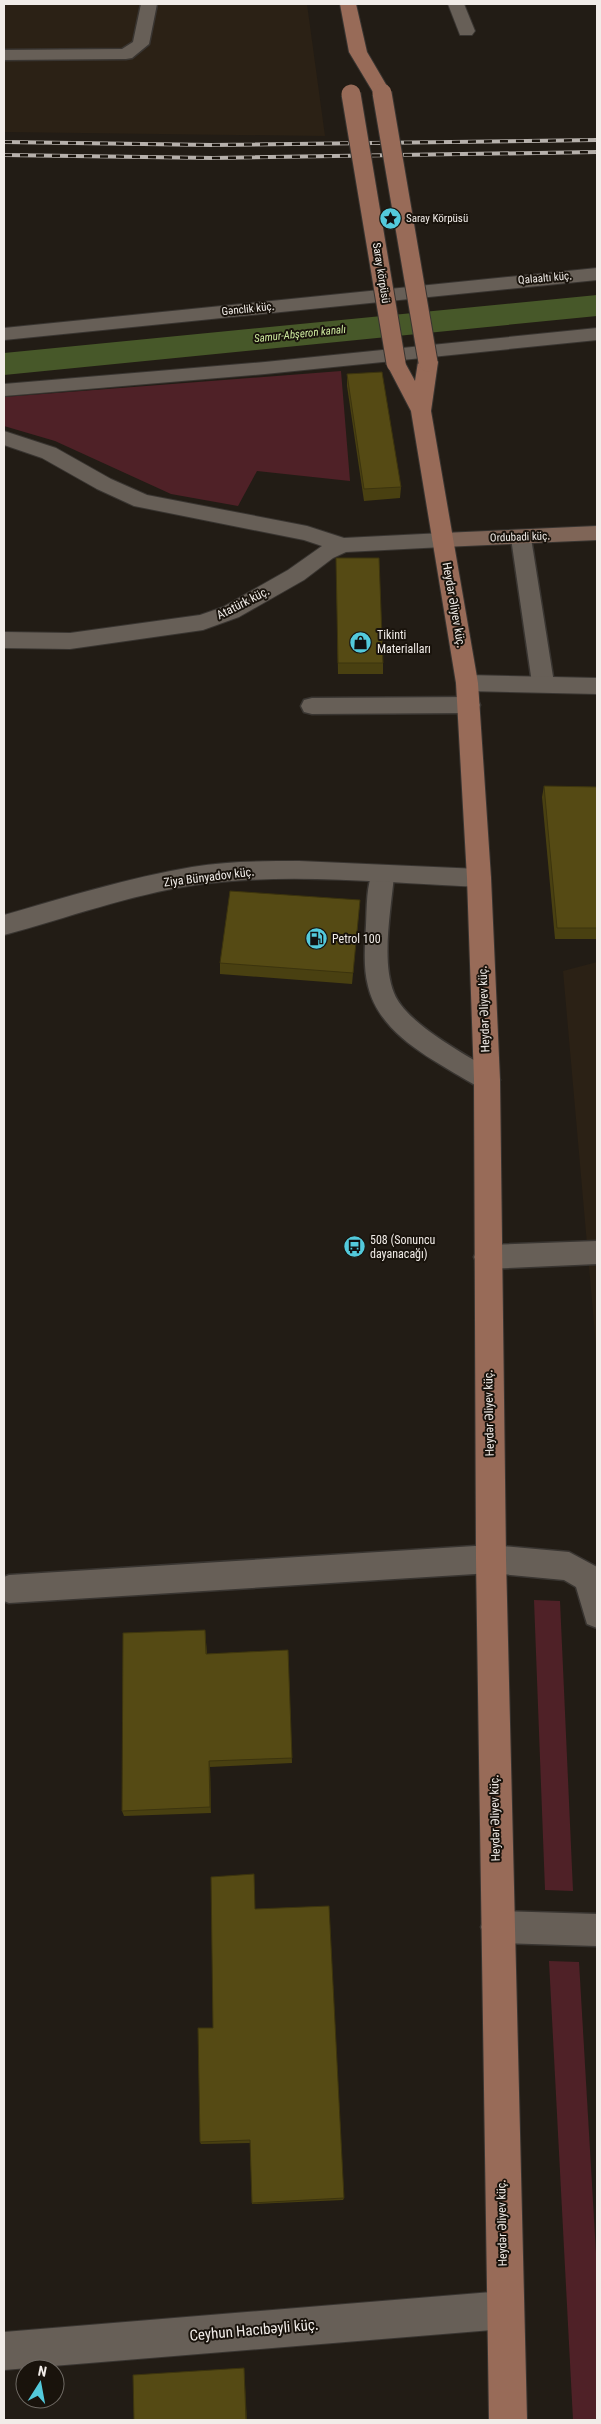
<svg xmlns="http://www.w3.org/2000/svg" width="601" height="2424" viewBox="0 0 601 2424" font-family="'Roboto Condensed',sans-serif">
	<rect width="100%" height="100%" fill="#221c15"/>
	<g fill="#2b2115">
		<path d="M 4,4 L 307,4 L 325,136 L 4,132 Z"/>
		<path d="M 597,962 L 597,1358 L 563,971 Z"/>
	</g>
	<g fill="#4f2127">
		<path d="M 341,371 L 350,481 L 257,471 L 238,506 L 171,494 L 55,441 L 4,426 L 4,397 Z"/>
		<path d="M 534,1600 L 560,1601 L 573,1891 L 545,1890 Z"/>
		<path d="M 549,1961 L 579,1962 L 597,2270 L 597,2420 L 573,2420 Z"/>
	</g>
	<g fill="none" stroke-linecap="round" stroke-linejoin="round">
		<path fill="#475829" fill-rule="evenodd" d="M 597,295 L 597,316 L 4,375 L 4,353 Z"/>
		<defs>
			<g id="lane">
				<path d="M 141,4 L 157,4 L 149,44 L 132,58 L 126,59 L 4,60 L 4,50 L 122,49 L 133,42 Z"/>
				<path d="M 521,531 L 528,533 L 531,538 L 554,683 L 551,688 L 543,691 L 535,688 L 532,683 L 511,538 L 514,533 Z"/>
				<path d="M 469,697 L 477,699 L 480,705 L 477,711 L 469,713 L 312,714 L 304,712 L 301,706 L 304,700 L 312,698 Z"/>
				<path d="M 382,866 L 390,869 L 394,875 C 391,910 381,961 394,993 C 406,1024 468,1056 496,1073 L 500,1080 L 496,1087 L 487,1090 L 478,1087 C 438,1062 380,1037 368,986 C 363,967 365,945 366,925 C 367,908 366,884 374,869 Z"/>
				<path d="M 597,1241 L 597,1264 L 487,1269 L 478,1265 L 474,1257 L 478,1249 L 487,1245 Z"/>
				<path d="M 491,1545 L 569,1552 L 597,1567 L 597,1628 L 587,1624 L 576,1587 L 564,1580 L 491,1573 L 9,1603 L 4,1601 L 4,1577 L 9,1575 Z"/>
				<path d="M 497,1911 L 597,1914 L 597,1946 L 497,1943 L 486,1938 L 481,1927 L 486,1916 Z"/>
			</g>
			<g id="street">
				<path d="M 448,4 L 464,4 L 475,31 L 472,35 L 460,35 Z"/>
				<path d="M 597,268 L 597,280 L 4,340 L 4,328 Z"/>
				<path d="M 597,328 L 597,340 L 265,374 L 4,396 L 4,384 L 265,362 Z"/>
				<path d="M 4,431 L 56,448 L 111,479 L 147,495 L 307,526 L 344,538 L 443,533 L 451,535 L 454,540 L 451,545 L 443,547 L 346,552 L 333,558 L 304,580 L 239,617 L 203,630 L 70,649 L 4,648 L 4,632 L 70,633 L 200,615 L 223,607 L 288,570 L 322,546 L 304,540 L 134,506 L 97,489 L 42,458 L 4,445 Z"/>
				<path d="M 467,675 L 597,678 L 597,694 L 467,691 L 459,689 L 456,683 L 459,677 Z"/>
				<path d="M 299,861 L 479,869 L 488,871 L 491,878 L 488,885 L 479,887 C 385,883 288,872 195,885 C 129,895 67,918 4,935 L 4,915 C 66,897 128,878 192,867 C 227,861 264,861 299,861 Z"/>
				<path d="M 504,2291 L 517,2297 L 523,2310 L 517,2323 L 504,2329 L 4,2370 L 4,2332 Z"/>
			</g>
			<path id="secondary" d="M 597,526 L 597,540 L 443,547 L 435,545 L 432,540 L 435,535 L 443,533 Z"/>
			<g id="primary">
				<path d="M 340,4 L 356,4 L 367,52 L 391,93 L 388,97 L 376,97 L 349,52 Z"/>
				<path d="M 428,356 L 435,358 L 438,362 L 431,411 L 478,683 L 491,878 L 500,1080 L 506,1559 L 527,2420 L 489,2420 L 476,1559 L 474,1080 L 467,878 L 456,683 L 411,411 L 386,363 L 389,359 L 396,357 L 403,359 L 415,381 L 418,362 L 421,358 Z"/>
			</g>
		</defs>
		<use href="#lane" stroke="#393531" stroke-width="3"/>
		<use href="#street" stroke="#393531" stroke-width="2"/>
		<use href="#secondary" stroke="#393531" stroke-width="2"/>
		<use href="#primary" stroke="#393531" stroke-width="2"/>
		<use href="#lane" fill="#675f57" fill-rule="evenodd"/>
		<use href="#street" fill="#675f57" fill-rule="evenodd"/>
		<use href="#secondary" fill="#7f6557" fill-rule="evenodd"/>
		<use href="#primary" fill="#986b58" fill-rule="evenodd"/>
		<defs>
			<g id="rail">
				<path d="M 4,142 L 212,145 L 597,140"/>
				<path d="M 4,155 L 213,158 L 597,152"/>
			</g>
		</defs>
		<use href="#rail" stroke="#b6b0ab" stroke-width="4"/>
		<use href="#rail" stroke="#19130c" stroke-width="2.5" stroke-dasharray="8" stroke-linecap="butt"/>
		<defs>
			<g id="primary-bridge">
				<path d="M 382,93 L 428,362"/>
				<path d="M 351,94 L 396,363"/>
			</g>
		</defs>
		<use href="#primary-bridge" stroke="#393531" stroke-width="21" stroke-linecap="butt"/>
		<use href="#primary-bridge" stroke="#986b58" stroke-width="19"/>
	</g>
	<g fill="#494011">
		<path d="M 347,374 L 401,487 L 400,498 L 364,501 L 347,386 Z"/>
		<path d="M 336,558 L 383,663 L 383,674 L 338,674 Z"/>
		<path d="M 544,786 L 597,787 L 597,939 L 555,939 L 542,797 Z"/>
		<path d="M 360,900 L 352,984 L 220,974 L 220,963 Z"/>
		<path d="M 205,1630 L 207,1654 L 288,1650 L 292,1763 L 210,1767 L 211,1813 L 124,1816 L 122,1811 Z"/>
		<path d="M 256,1909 L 344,2198 L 343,2200 L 252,2204 L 250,2143 L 201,2144 L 200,2142 L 213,2028 Z"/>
	</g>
	<g fill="#3c340e">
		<path d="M 209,1761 L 210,1767 L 211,1813 L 210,1807 Z"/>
		<path d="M 244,2367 L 247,2420 L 246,2420 L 244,2368 Z"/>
	</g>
	<g fill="#554a14" stroke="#3c340e">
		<path d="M 382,372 L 401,487 L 364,489 L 347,374 Z"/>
		<path d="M 336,558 L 379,558 L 383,663 L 338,663 Z"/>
		<path d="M 544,786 L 597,787 L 597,928 L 557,928 Z"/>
		<path d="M 230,891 L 360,900 L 353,973 L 220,963 Z"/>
		<path d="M 205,1630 L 206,1654 L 288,1650 L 292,1758 L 209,1761 L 210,1807 L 122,1811 L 123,1633 Z"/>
		<path d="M 254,1874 L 255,1909 L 329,1906 L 344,2198 L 252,2203 L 250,2140 L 200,2142 L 198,2028 L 213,2028 L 211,1877 Z"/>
		<path d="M 244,2368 L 246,2420 L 134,2420 L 133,2375 Z"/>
	</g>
	<defs>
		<symbol id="sight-disc" viewBox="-11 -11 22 22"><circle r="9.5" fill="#53cadc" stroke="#19130c"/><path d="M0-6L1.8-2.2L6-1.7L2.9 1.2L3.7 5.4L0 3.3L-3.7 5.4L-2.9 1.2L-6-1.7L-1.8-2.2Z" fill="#111"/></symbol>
		<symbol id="shop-disc" viewBox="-11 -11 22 22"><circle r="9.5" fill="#53cadc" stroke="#19130c"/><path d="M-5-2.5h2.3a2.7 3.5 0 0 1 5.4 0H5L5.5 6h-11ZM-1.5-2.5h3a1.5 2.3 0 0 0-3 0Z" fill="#111"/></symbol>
		<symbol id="fuel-disc" viewBox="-11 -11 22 22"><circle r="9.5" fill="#53cadc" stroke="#19130c"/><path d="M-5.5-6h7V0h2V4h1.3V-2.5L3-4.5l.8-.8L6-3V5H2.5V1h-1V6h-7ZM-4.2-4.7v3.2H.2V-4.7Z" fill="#111"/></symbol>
		<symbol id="bus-disc" viewBox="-11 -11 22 22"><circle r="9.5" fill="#53cadc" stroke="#19130c"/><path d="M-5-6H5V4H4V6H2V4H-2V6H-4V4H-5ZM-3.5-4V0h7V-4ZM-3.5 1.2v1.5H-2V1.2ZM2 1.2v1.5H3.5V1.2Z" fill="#111"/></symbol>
	</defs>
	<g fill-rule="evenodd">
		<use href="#sight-disc" x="378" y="206" width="25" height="25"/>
		<use href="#shop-disc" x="348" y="630" width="25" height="25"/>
		<use href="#fuel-disc" x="304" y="926" width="25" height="25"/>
		<use href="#bus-disc" x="342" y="1234" width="25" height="25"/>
	</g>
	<g text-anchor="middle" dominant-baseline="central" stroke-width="4" stroke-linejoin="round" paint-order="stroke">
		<g font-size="11" fill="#f1ece8" stroke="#19130c" text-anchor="start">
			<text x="406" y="218">Saray Körpüsü</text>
		</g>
		<g font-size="11" fill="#f1ece8" stroke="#19130c">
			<text transform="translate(381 273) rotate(81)">Saray körpüsü</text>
			<text transform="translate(545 278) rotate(-5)">Qalaaltı küç.</text>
			<text transform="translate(248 309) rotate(-6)">Gənclik küç.</text>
			<text transform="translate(520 537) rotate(-2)">Ordubadi küç.</text>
		</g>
		<g font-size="11" font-style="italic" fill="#cdea9e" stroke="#19130c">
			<text transform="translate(300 334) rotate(-6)">Samur-Abşeron kanalı</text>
		</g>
		<g font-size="12" fill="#f1ece8" stroke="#19130c">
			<text transform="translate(243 603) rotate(-27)">Atatürk küç.</text>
			<text transform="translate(454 605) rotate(80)">Heydər Əliyev küç.</text>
			<text transform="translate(209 877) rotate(-7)">Ziya Bünyadov küç.</text>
			<text transform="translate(484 1009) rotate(-92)">Heydər Əliyev küç.</text>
			<text transform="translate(489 1413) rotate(-91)">Heydər Əliyev küç.</text>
			<text transform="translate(495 1818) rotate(-91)">Heydər Əliyev küç.</text>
			<text transform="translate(502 2223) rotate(-91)">Heydər Əliyev küç.</text>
		</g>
		<g font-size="12" fill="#f1ece8" stroke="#19130c" text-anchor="start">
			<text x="377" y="635">Tikinti<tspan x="377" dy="14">Materialları</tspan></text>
			<text x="332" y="939">Petrol 100</text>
			<text x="370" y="1240">508 (Sonuncu<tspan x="370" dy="14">dayanacağı)</tspan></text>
		</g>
		<g font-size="15" fill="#f1ece8" stroke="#19130c">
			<text transform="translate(254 2330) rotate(-5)">Ceyhun Hacıbəyli küç.</text>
		</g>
	</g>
	<rect width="601" height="2424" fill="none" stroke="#f1ece8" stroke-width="10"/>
	<g transform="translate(40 2384) rotate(11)"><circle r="24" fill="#19130c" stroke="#6f6a64"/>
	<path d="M0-4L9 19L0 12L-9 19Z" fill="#53cadc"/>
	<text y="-8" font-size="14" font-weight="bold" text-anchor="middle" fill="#f1ece8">N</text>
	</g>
</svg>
